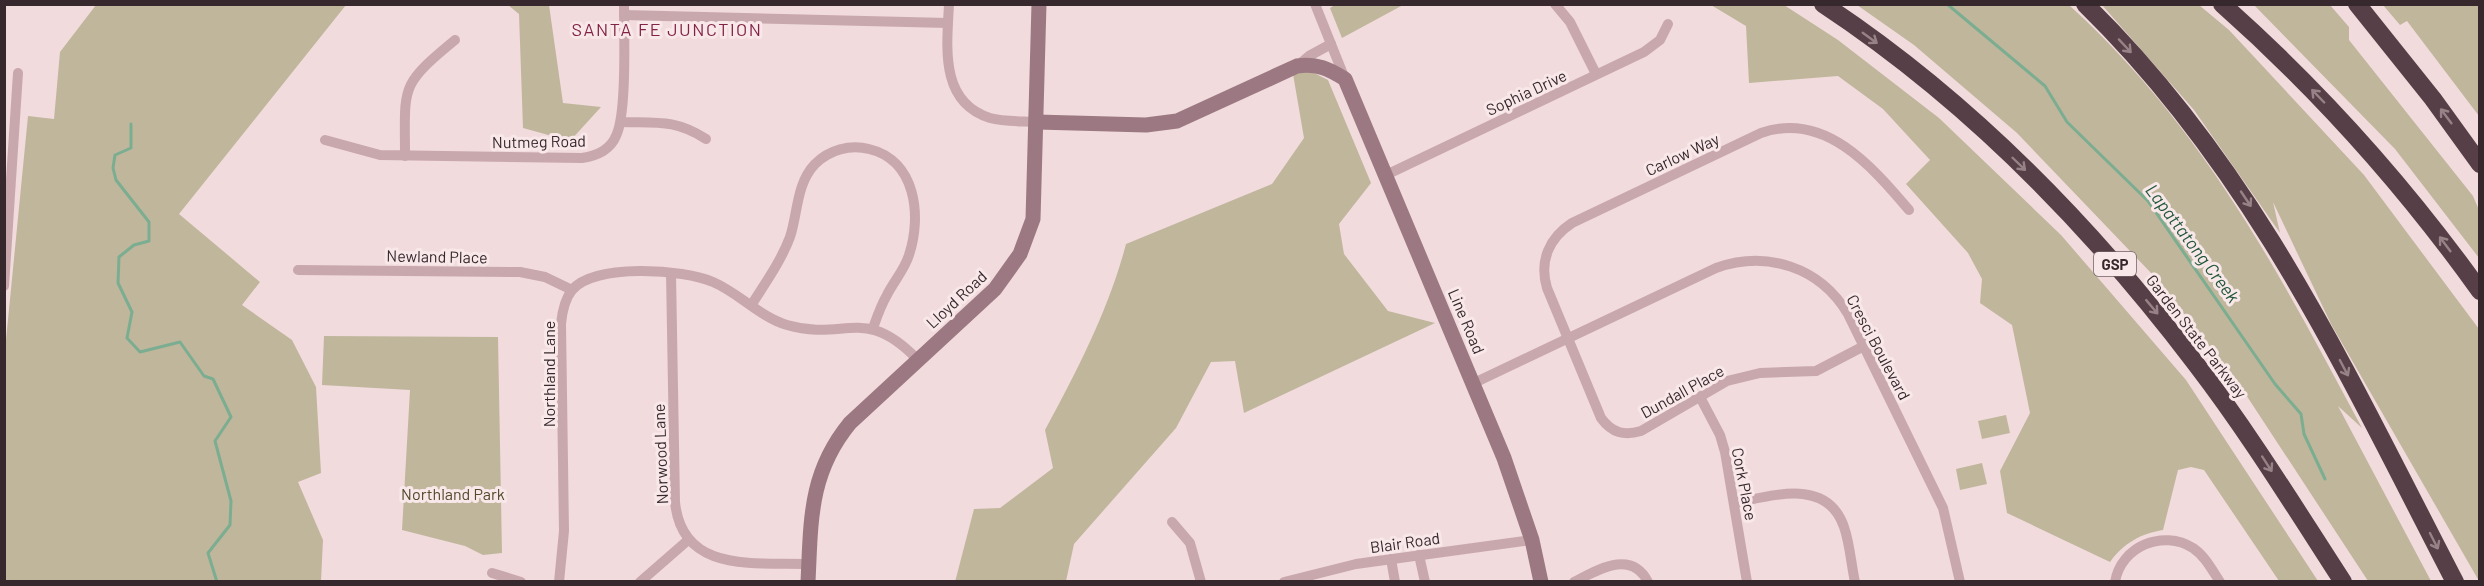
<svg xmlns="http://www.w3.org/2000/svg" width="2484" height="586" viewBox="0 0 2484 586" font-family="Barlow,sans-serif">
	<rect width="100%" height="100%" fill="#f1dbdd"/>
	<g fill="#c0b69c">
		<path d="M 96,5 L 346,5 L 179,214 L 260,282 L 242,305 L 292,340 L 316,387 L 321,473 L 298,482 L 323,540 L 321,581 L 5,581 L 5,350 L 28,116 L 54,119 L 60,52 Z"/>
		<path d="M 508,5 L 549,5 L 563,103 L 601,107 L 570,141 L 523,128 L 519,14 Z"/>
		<path d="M 1335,5 L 1335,4 L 1403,5 L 1342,38 L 1330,8 Z"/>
		<path d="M 1711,5 L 1784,5 L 1838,40 L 1939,118 L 2061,235 L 2186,380 L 2318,581 L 2279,581 L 2204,470 L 2191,467 L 2178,470 L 2163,530 C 2140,534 2124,543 2110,562 L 2007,513 L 2000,471 L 2030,413 L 2012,325 L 1980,303 L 1982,279 L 1968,253 L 1906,184 L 1930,160 L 1883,109 L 1838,76 L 1749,83 L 1746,26 Z"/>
		<path d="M 1857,5 L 2069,5 C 2203,127 2278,271 2362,428 L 2338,406 L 2431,581 L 2368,581 L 2235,378 L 2152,274 L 2017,133 L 1914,45 Z"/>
		<path d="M 2102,5 L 2199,5 L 2229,30 L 2364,175 L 2479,329 L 2479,581 L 2331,324 L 2273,202 L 2280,233 L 2194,110 Z"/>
		<path d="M 2254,5 L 2330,5 L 2349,27 L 2349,40 L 2473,196 L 2479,210 L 2479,258 L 2395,149 Z"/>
		<path d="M 2383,5 L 2479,5 L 2479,116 L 2407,21 L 2400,25 Z"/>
		<path d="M 1310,71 L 1328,80 L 1371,183 L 1339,224 L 1344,254 L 1388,311 L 1435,323 L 1244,413 L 1235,361 L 1211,362 L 1176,428 L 1074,544 L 1066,581 L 955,582 L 974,509 L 1000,508 L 1053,468 L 1045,430 C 1077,371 1109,309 1126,244 L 1272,184 L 1304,138 L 1293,74 Z"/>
		<path d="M 324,336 L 498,337 L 502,553 L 483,555 L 465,546 L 402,530 L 410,390 L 322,385 Z"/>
		<path d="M 2006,415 L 2010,433 L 1982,439 L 1978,421 Z"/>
		<path d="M 1982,463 L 1987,484 L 1960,490 L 1956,469 Z"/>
	</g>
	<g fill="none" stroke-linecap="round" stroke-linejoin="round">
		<g stroke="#7bad91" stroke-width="3">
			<path d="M 1947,4 L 2045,86 L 2067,122 L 2148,201 L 2275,384 L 2301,414 L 2304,434 L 2325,479"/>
			<path d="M 131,124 L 131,148 L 115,155 L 113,168 L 116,180 L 149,222 L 149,241 L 134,245 L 119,257 L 118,283 L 132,312 L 127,338 L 140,352 L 180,342 L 204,376 L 213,379 L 231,417 L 215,441 L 231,501 L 230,525 L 208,553 L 217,582"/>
		</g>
		<g stroke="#c9a8ad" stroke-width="10">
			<path d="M 949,4 C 947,46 939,102 990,118 C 1005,122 1022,121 1037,122"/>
			<path d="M 1315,4 L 1345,79"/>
			<path d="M 1555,4 L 1570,22 L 1596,74"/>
			<path d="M 624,15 L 948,23"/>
			<path d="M 1297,66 L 1309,56 L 1331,44"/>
			<path d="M 621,122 C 656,123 675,119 706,139"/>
			<path d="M 325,140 L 380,155 L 582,158 C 596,156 610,150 616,136 C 627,114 624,33 624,4"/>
			<path d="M 405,156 C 405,86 399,86 455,40"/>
			<path d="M 1386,175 L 1644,52 L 1660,40 L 1668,24"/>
			<path d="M 298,270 L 520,272 L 545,277 L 572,290"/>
			<path d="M 671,273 L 675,502 C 682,574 755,562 809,564"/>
			<path d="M 4,286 L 18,73"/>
			<path d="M 752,304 C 766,282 781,261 790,237 C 798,213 796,184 815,164 C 829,150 850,144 869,149 C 916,160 922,216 909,255 C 905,269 894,281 887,295 C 881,305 877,317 873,328"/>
			<path d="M 1864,346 L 1816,371 L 1760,373 L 1727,381 L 1641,431 C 1624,436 1612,433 1601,418 L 1547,288 C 1539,261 1549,238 1572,223 L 1761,133 C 1824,111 1871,165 1909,210"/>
			<path d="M 1474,383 L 1716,268 C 1767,250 1820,267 1848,314 L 1943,508 L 1960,582"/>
			<path d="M 1700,397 L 1720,435 L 1725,452 L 1747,582"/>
			<path d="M 1734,503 C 1772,496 1827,477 1844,527 C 1850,544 1851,564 1855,582"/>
			<path d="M 1172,522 L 1190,543 L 1201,582"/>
			<path d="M 1419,555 L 1425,582"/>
			<path d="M 1391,559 L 1395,582"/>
			<path d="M 492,573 L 521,582"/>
			<path d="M 559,582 L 564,531 L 561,324 C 562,313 565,299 572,290 C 594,263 684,269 713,282 C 739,293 760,317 787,325 C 846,342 864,304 918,360"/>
			<path d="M 640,582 L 687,541"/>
			<path d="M 1284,582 L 1356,564 L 1532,540"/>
			<path d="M 1574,582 C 1598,570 1631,549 1648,582"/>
			<path d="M 2115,582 C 2121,546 2163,529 2193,548 C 2205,556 2212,570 2220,582"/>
		</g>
		<g stroke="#9c7982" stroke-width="15">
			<path d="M 1037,122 L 1146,125 L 1177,121 L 1297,66 C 1317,63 1329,69 1345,79 L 1504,458 L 1532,540 L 1541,582"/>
			<path d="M 808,582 C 811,520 809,473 850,423 L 995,289 L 1020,254 L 1033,219 L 1039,4"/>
		</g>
		<g stroke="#563f46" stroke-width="18">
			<path d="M 1823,4 C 1967,99 2092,227 2196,364 C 2249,433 2295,508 2343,582"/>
			<path d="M 2085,4 C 2255,170 2347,374 2455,582"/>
			<path d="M 2222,4 C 2319,90 2405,186 2480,291"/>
			<path d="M 2357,4 L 2433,99 L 2480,164"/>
		</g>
	</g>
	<defs><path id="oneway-shaft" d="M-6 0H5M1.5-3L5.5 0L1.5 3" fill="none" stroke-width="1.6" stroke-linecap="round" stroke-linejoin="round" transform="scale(1.5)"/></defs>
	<g stroke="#978387">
		<use href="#oneway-shaft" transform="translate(1870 38) rotate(36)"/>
		<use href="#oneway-shaft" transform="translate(2125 46) rotate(47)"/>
		<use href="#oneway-shaft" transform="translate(2318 96) rotate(-134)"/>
		<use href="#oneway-shaft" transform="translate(2446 116) rotate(-127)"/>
		<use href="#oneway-shaft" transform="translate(2019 164) rotate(44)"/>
		<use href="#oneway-shaft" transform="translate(2246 199) rotate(56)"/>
		<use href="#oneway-shaft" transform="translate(2445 244) rotate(-127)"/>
		<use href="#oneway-shaft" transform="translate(2152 307) rotate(50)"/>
		<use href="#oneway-shaft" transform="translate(2344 368) rotate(62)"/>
		<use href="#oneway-shaft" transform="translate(2267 464) rotate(57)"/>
		<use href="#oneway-shaft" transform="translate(2434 541) rotate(63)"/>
	</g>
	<g text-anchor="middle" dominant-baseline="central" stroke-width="6" stroke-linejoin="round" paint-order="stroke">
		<rect fill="#f9e8e9" stroke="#706265" stroke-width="1.5" x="2094" y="252" width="42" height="24" rx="4.5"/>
		<g font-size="15" font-weight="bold" fill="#36282c">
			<text x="2115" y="264">GSP</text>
		</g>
		<g font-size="16" fill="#36282c" stroke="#f9e8e9">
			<text transform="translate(1526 92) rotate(-25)">Sophia Drive</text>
			<text transform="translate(539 141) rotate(-1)">Nutmeg Road</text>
			<text transform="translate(1682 154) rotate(-25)">Carlow Way</text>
			<text transform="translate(437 256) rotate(1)">Newland Place</text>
			<text transform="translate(956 299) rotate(-43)">Lloyd Road</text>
			<text transform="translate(1467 321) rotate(67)">Line Road</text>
			<text transform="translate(2197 336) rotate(52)">Garden State Parkway</text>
			<text transform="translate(1879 347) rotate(62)">Cresci Boulevard</text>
			<text transform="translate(548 374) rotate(-90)">Northland Lane</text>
			<text transform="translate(1682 391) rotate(-29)">Dundall Place</text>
			<text transform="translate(660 454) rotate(-92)">Norwood Lane</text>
			<text transform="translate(1745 484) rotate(79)">Cork Place</text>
			<text transform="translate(1405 542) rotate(-8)">Blair Road</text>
		</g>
		<g font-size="16" fill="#534a2c" stroke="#f9e8e9">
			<text x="453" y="493">Northland Park</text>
		</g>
		<g font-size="18" letter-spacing="1.5" fill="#822346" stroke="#f9e8e9">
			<text x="667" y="29">SANTA FE JUNCTION</text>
		</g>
		<g font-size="18" font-style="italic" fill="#1f5638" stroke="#f9e8e9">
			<text transform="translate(2193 243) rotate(53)">Lapattatong Creek</text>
		</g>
	</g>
	<rect width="2484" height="586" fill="none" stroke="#36282c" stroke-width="12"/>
</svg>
